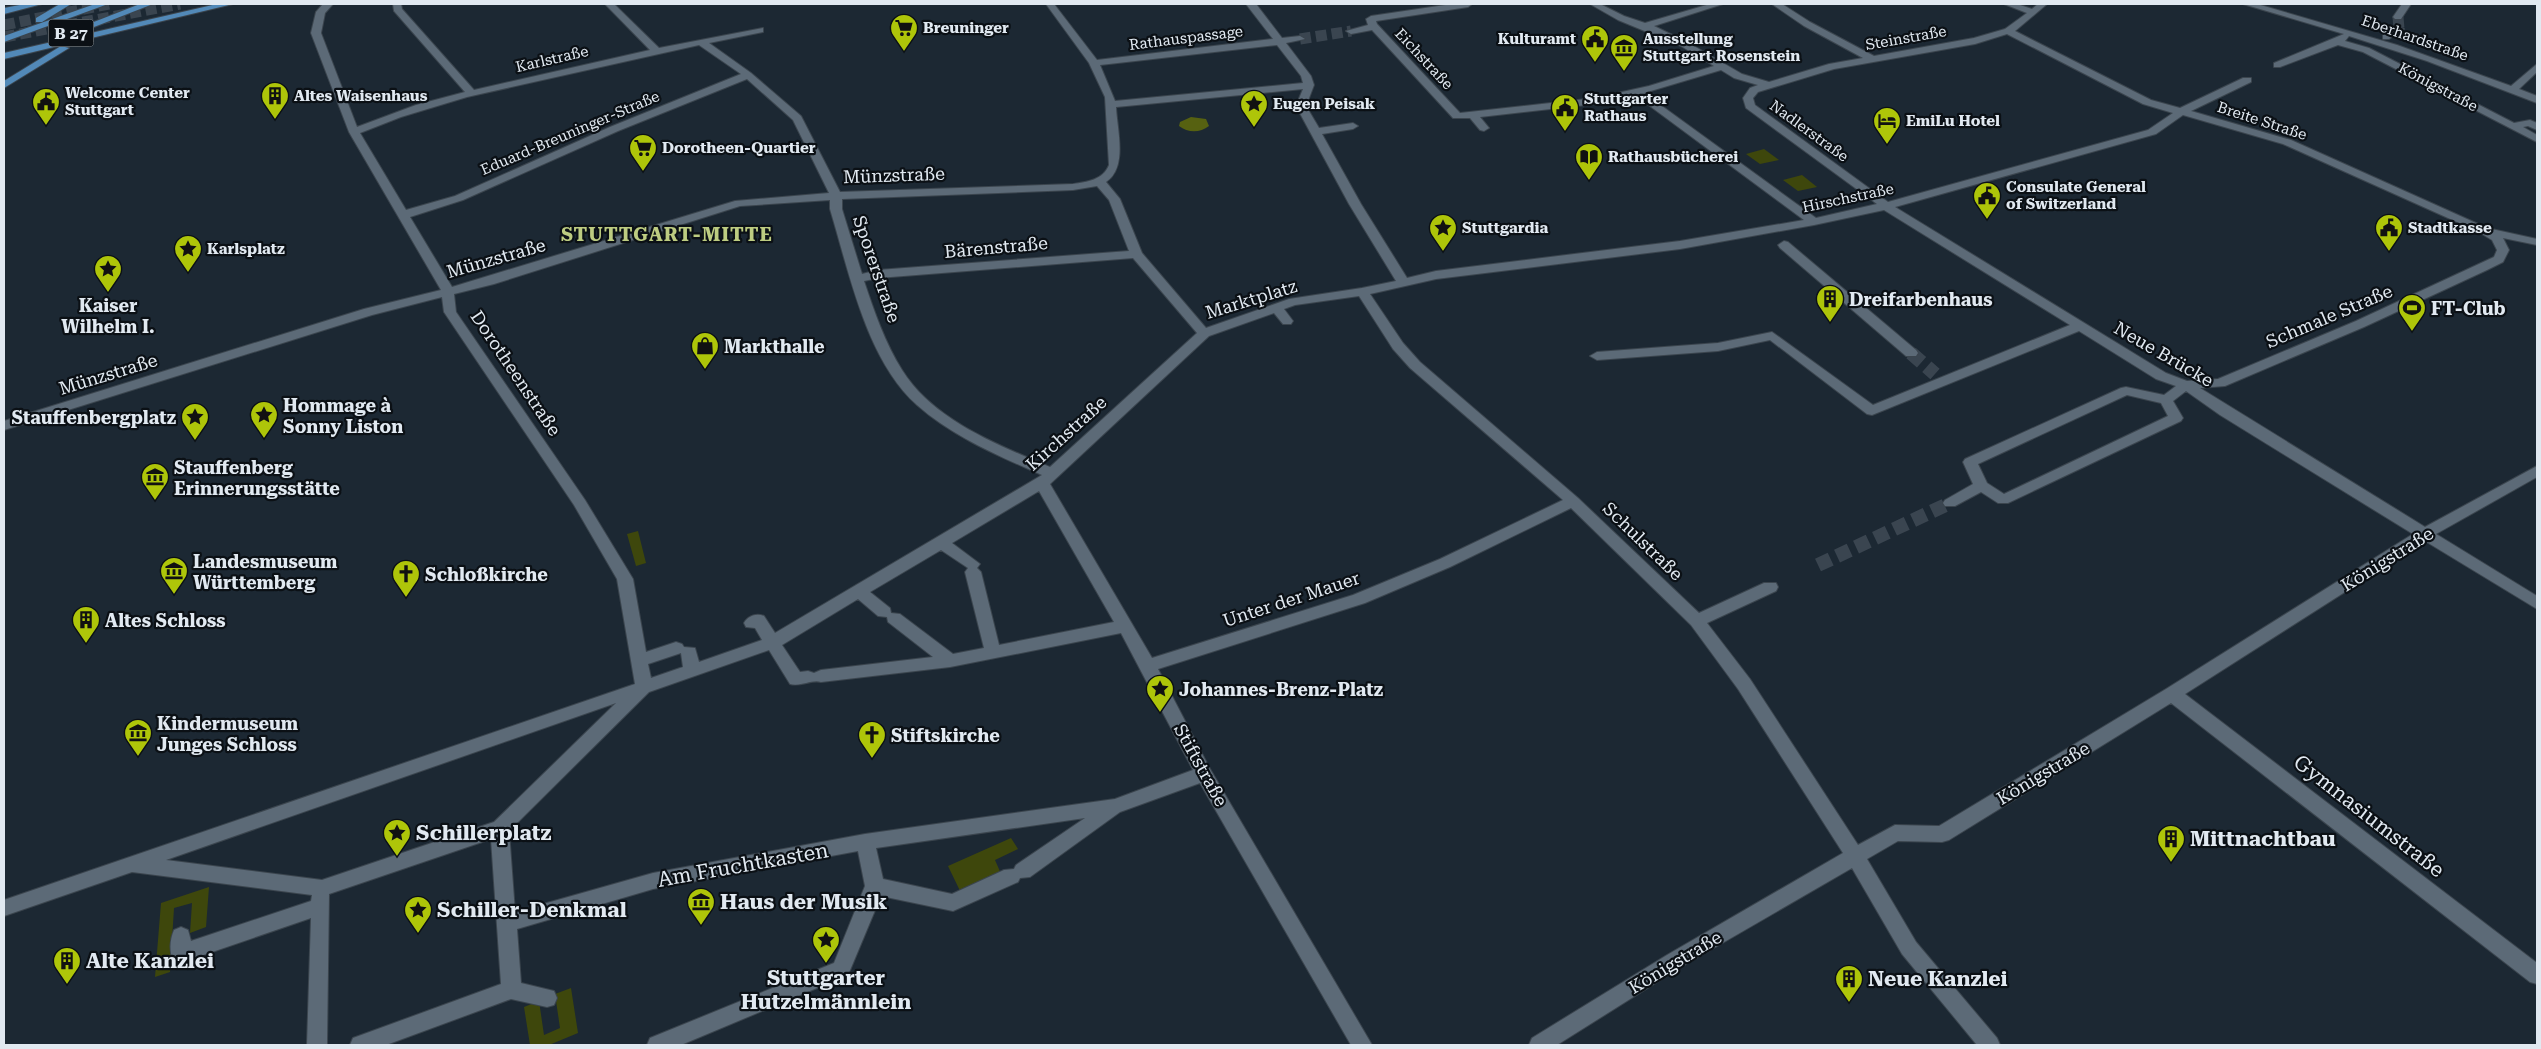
<svg xmlns="http://www.w3.org/2000/svg" width="2541" height="1049" viewBox="0 0 2541 1049" font-family="'Roboto Serif',serif">
	<rect width="100%" height="100%" fill="#1c2833"/>
	<g fill="#3e470c">
		<path d="M 1764,149 L 1779,160 L 1760,164 L 1746,154 Z"/>
		<path d="M 1802,175 L 1817,187 L 1798,191 L 1783,180 Z"/>
		<path d="M 638,531 L 646,563 L 636,566 L 627,534 Z"/>
		<path d="M 1011,838 L 1018,849 L 995,860 L 1002,876 L 962,895 L 948,866 Z"/>
		<path d="M 209,887 L 206,927 L 190,933 L 192,903 L 174,908 L 170,972 L 155,977 L 161,903 Z"/>
		<path d="M 571,988 L 578,1033 L 549,1045 L 530,1045 L 524,1007 L 539,1001 L 544,1035 L 560,1028 L 555,994 Z"/>
	</g>
	<path fill="#566111" d="M 1191,117 L 1206,119 L 1209,126 C 1200,133 1188,133 1179,126 L 1180,122 Z"/>
	<g fill="none" stroke-linecap="round" stroke-linejoin="round">
		<g stroke="#3a4550" stroke-width="11" stroke-dasharray="11 5" stroke-linecap="butt">
			<path d="M 2398,17 L 2399,29"/>
			<path d="M 1300,39 L 1351,31"/>
		</g>
		<g stroke="#3a4550" stroke-width="14" stroke-dasharray="14 7" stroke-linecap="butt">
			<path d="M 1911,353 L 1935,374"/>
			<path d="M 1818,565 L 1950,503"/>
		</g>
		<g stroke="#3a4550" stroke-width="11" stroke-dasharray="11 5" stroke-linecap="butt">
			<path d="M 4,25 L 109,4"/>
			<path d="M 4,37 L 180,4"/>
		</g>
		<defs>
			<g id="minor">
				<path d="M 323,4 L 333,4 L 325,13 L 321,33 L 357,127 L 416,105 L 465,92 L 394,11 L 393,4 L 401,4 L 402,9 L 474,90 L 650,50 L 605,4 L 614,4 L 659,48 L 763,28 L 763,32 L 709,43 L 751,73 L 801,116 L 840,192 L 1073,184 C 1087,182 1103,180 1109,165 L 1105,97 L 1089,63 L 1046,4 L 1054,4 L 1097,60 L 1273,39 L 1246,4 L 1256,4 L 1282,38 L 1300,36 L 1305,39 L 1286,43 L 1311,76 L 1314,85 L 1306,106 L 1319,128 L 1353,123 L 1358,126 L 1353,129 L 1322,134 L 1361,204 L 1407,278 L 1436,271 L 1680,241 L 1804,220 L 1635,95 L 1595,104 L 1480,117 L 1489,128 L 1484,131 L 1480,130 L 1470,118 L 1453,118 L 1372,30 L 1351,34 L 1346,31 L 1368,25 L 1366,19 L 1371,16 L 1452,4 L 1472,4 L 1468,7 L 1376,21 L 1377,24 L 1460,113 L 1595,98 L 1649,86 L 1714,66 L 1681,46 L 1618,20 L 1590,4 L 1600,4 L 1624,16 L 1645,23 L 1710,4 L 1723,4 L 1654,26 L 1687,42 L 1742,74 L 1769,82 L 1829,64 L 1863,58 L 1804,26 L 1772,4 L 1782,4 L 1810,22 L 1874,56 L 1974,38 L 2005,29 L 2027,13 L 2004,4 L 2017,4 L 2032,9 L 2038,4 L 2047,4 L 2015,31 L 2151,100 L 2180,108 L 2243,78 L 2251,78 L 2251,82 L 2191,111 L 2291,140 L 2487,228 L 2537,239 L 2537,245 L 2503,238 L 2509,250 L 2503,262 L 2487,270 L 2364,327 L 2225,386 L 2200,388 L 2425,527 L 2537,466 L 2537,477 L 2436,534 L 2537,596 L 2537,609 L 2425,541 L 2185,694 L 2537,963 L 2537,984 L 2530,982 L 2171,703 L 1949,840 L 1942,842 L 1898,841 L 1867,859 L 1916,942 L 1997,1038 L 2000,1045 L 1977,1045 L 1902,954 L 1852,868 L 1681,967 L 1557,1045 L 1529,1045 L 1532,1038 L 1667,955 L 1843,853 L 1738,689 L 1691,625 L 1571,508 L 1450,567 L 1365,603 L 1158,669 L 1210,769 L 1372,1045 L 1351,1045 L 1200,783 L 1120,812 L 1030,877 L 1020,878 L 1018,882 L 953,911 L 881,896 L 848,975 L 681,1045 L 647,1045 L 650,1038 L 834,963 L 865,886 L 858,851 L 653,889 L 517,929 L 521,983 L 554,991 L 557,998 L 554,1005 L 547,1007 L 511,999 L 386,1045 L 350,1045 L 353,1038 L 501,984 L 491,839 L 329,894 L 327,1045 L 307,1045 L 311,918 L 180,963 L 173,960 C 169,951 170,939 174,930 L 181,927 L 188,930 L 191,941 L 311,901 L 312,895 L 132,872 L 4,916 L 4,900 L 635,684 L 617,579 L 574,505 L 444,312 L 442,297 L 372,315 L 4,430 L 4,421 L 364,309 L 441,290 L 349,132 L 311,33 L 316,12 ZM 2007,34 L 2143,104 L 2173,113 L 2148,130 L 1888,202 L 1755,105 L 1753,98 L 1758,92 L 1834,69 L 1975,44 ZM 699,45 L 741,74 L 610,127 L 455,196 L 406,210 L 360,133 L 401,117 L 467,97 ZM 1277,45 L 1301,76 L 1303,83 L 1115,101 L 1100,65 ZM 1721,70 L 1734,78 L 1758,85 L 1750,88 L 1743,98 L 1746,108 L 1877,204 L 1816,218 L 1644,93 ZM 747,79 L 793,120 L 829,193 L 735,201 L 452,287 L 410,217 L 463,200 L 618,131 ZM 1303,89 L 1296,106 L 1349,204 L 1396,281 L 1362,288 L 1289,299 L 1206,328 L 1142,253 L 1120,199 L 1106,182 C 1128,167 1117,130 1116,107 ZM 2183,115 L 2283,144 L 2477,231 L 2492,240 L 2497,250 L 2494,257 L 2356,321 L 2218,379 L 2187,381 L 2166,373 L 1895,207 L 2156,134 ZM 1097,186 L 1109,200 L 1129,251 L 878,270 L 862,274 L 842,209 L 842,199 L 1073,190 ZM 830,200 L 830,209 C 849,271 866,360 917,405 C 953,437 999,456 1042,475 L 775,633 L 764,616 C 756,613 748,616 744,623 L 746,627 L 755,628 L 762,640 L 699,662 L 695,648 L 684,647 L 682,644 L 676,642 L 646,652 L 633,579 L 585,500 L 456,312 L 454,294 L 494,284 L 740,206 ZM 1884,210 L 2070,325 L 1873,405 L 1772,332 L 1718,343 L 1597,352 L 1590,356 L 1597,360 L 1718,351 L 1770,340 L 1867,414 L 1872,415 L 2079,331 L 2156,379 L 2176,386 L 2164,395 L 2126,387 L 2121,388 L 1965,459 L 1963,462 L 1973,484 L 1945,500 L 1943,503 L 1945,506 L 1955,506 L 1981,492 L 1998,503 L 2008,503 L 2181,421 L 2183,418 L 2173,401 L 2186,391 L 2220,415 L 2413,534 L 2166,689 L 1939,826 L 1895,825 L 1858,845 L 1750,679 L 1707,623 L 1776,591 L 1778,587 L 1776,583 L 1764,583 L 1699,613 L 1578,498 L 1420,362 L 1403,343 L 1370,294 L 1436,279 L 1680,249 L 1814,225 ZM 1133,258 L 1197,333 L 1050,467 C 998,445 933,420 902,370 C 885,343 874,311 864,281 L 878,278 ZM 1359,296 L 1393,349 L 1410,368 L 1563,500 L 1440,559 L 1353,595 L 1152,658 L 1050,484 L 1209,336 L 1274,313 L 1283,324 L 1291,324 L 1293,321 L 1284,309 L 1295,305 ZM 2127,395 L 2161,403 L 2168,416 L 2004,494 L 1987,483 L 1978,464 ZM 1039,491 L 1114,622 L 999,645 L 981,572 L 977,568 L 980,564 L 952,543 ZM 941,550 L 968,568 L 965,572 L 984,648 L 953,654 L 900,614 L 891,613 L 890,608 L 870,592 ZM 858,599 L 878,616 L 887,617 L 888,622 L 933,657 L 821,670 L 814,673 L 808,671 L 800,672 L 782,645 ZM 1121,633 L 1193,770 L 1115,799 L 865,834 L 653,873 L 515,912 L 509,831 L 649,692 L 769,650 L 790,684 C 801,687 812,679 821,682 L 950,667 ZM 681,653 L 683,667 L 651,678 L 648,664 ZM 616,703 L 494,822 L 322,880 L 166,860 ZM 1085,818 L 1016,865 L 1014,869 L 1004,870 L 952,894 L 883,879 L 876,848 Z"/>
				<path d="M 2243,4 L 2257,4 L 2397,45 L 2511,86 L 2537,64 L 2537,72 L 2519,89 L 2537,96 L 2537,103 L 2427,61 L 2349,36 L 2345,41 L 2369,48 L 2514,123 L 2530,120 L 2537,123 L 2537,130 L 2528,126 L 2523,127 L 2537,135 L 2537,142 L 2363,52 L 2338,45 L 2280,67 L 2274,67 L 2274,63 L 2344,34 Z"/>
				<path d="M 2402,4 L 2411,4 L 2401,19 L 2395,19 L 2393,17 Z"/>
				<path d="M 2396,27 L 2404,29 L 2389,39 L 2383,39 L 2383,35 Z"/>
				<path d="M 1784,241 L 1788,242 L 1916,350 L 1918,353 L 1916,356 L 1906,356 L 1780,248 L 1778,245 Z"/>
			</g>
			<g id="major">
				<path d="M 25,4 L 42,4 L 4,14 L 4,8 Z"/>
				<path d="M 60,4 L 71,4 L 42,22 L 36,22 L 36,18 Z"/>
				<path d="M 95,4 L 108,4 L 4,42 L 4,36 Z"/>
				<path d="M 140,4 L 153,4 L 76,34 L 68,32 Z"/>
				<path d="M 217,4 L 233,4 L 4,59 L 4,53 Z"/>
				<path d="M 61,46 L 69,48 L 4,88 L 4,81 Z"/>
			</g>
		</defs>
		<use href="#minor" stroke="#3b454e" stroke-width="2"/>
		<use href="#major" stroke="#3b454e" stroke-width="2"/>
		<use href="#minor" fill="#5c6a77" fill-rule="evenodd"/>
		<use href="#major" fill="#5289b8" fill-rule="evenodd"/>
	</g>
	<defs>
		<symbol id="supermarket-pin" viewBox="-11 -11 22 30"><path d="M0 17L-7.5 6A9.5 9.5 0 1 1 7.5 6Z" fill="#aec509" stroke="#0b1015"/><path d="M-6-5.5h2.5l.6 2H6L4.5 2H-2.5L-4.4-4H-6ZM-1.5 3.2a1.3 1.3 0 1 0 .1 0ZM3 3.2a1.3 1.3 0 1 0 .1 0Z" fill="#111"/></symbol>
		<symbol id="civic-pin" viewBox="-11 -11 22 30"><path d="M0 17L-7.5 6A9.5 9.5 0 1 1 7.5 6Z" fill="#aec509" stroke="#0b1015"/><path d="M-.6-6.5H3V-4.5H.6V-3L4-1V1h2V6H-6V1h2V-1L-.6-3ZM-1.2 2.5V6h2.4V2.5Z" fill="#111"/></symbol>
		<symbol id="museum-pin" viewBox="-11 -11 22 30"><path d="M0 17L-7.5 6A9.5 9.5 0 1 1 7.5 6Z" fill="#aec509" stroke="#0b1015"/><path d="M0-6L6-3V-2H-6V-3ZM-5-1h2V3h-2ZM-1-1h2V3h-2ZM3-1h2V3H3ZM-6 4H6V6H-6Z" fill="#111"/></symbol>
		<symbol id="building-pin" viewBox="-11 -11 22 30"><path d="M0 17L-7.5 6A9.5 9.5 0 1 1 7.5 6Z" fill="#aec509" stroke="#0b1015"/><path d="M-4-6H4V6H1V3H-1V6H-4ZM-2.5-4.3h1.7v1.8h-1.7ZM.8-4.3h1.7v1.8H.8ZM-2.5-1h1.7V.8h-1.7ZM.8-1h1.7V.8H.8Z" fill="#111"/></symbol>
		<symbol id="sight-pin" viewBox="-11 -11 22 30"><path d="M0 17L-7.5 6A9.5 9.5 0 1 1 7.5 6Z" fill="#aec509" stroke="#0b1015"/><path d="M0-6L1.8-2.2L6-1.7L2.9 1.2L3.7 5.4L0 3.3L-3.7 5.4L-2.9 1.2L-6-1.7L-1.8-2.2Z" fill="#111"/></symbol>
		<symbol id="hotel-pin" viewBox="-11 -11 22 30"><path d="M0 17L-7.5 6A9.5 9.5 0 1 1 7.5 6Z" fill="#aec509" stroke="#0b1015"/><path d="M-6-4.5h1.5V1H6V5H4.5V3h-9V5H-6ZM-4 0a1.8 1.8 0 1 1 3.6 0ZM.5 0V-2.5h3Q6-2.5 6 0Z" fill="#111"/></symbol>
		<symbol id="library-pin" viewBox="-11 -11 22 30"><path d="M0 17L-7.5 6A9.5 9.5 0 1 1 7.5 6Z" fill="#aec509" stroke="#0b1015"/><path d="M-6-4Q-3-5.5-.7-3.5V5Q-3 3-6 4ZM6-4Q3-5.5 .7-3.5V5Q3 3 6 4Z" fill="#111"/></symbol>
		<symbol id="stadium-pin" viewBox="-11 -11 22 30"><path d="M0 17L-7.5 6A9.5 9.5 0 1 1 7.5 6Z" fill="#aec509" stroke="#0b1015"/><path d="M0-5a6.5 5 0 1 0 0 10a6.5 5 0 1 0 0-10ZM-3.5-1.8h7v3.6h-7Z" fill="#111"/></symbol>
		<symbol id="shop-pin" viewBox="-11 -11 22 30"><path d="M0 17L-7.5 6A9.5 9.5 0 1 1 7.5 6Z" fill="#aec509" stroke="#0b1015"/><path d="M-5-2.5h2.3a2.7 3.5 0 0 1 5.4 0H5L5.5 6h-11ZM-1.5-2.5h3a1.5 2.3 0 0 0-3 0Z" fill="#111"/></symbol>
		<symbol id="church-pin" viewBox="-11 -11 22 30"><path d="M0 17L-7.5 6A9.5 9.5 0 1 1 7.5 6Z" fill="#aec509" stroke="#0b1015"/><path d="M-1.2-6h2.4v3.5h3.3v2.4h-3.3V6h-2.4V-.1h-3.3v-2.4h3.3Z" fill="#111"/></symbol>
	</defs>
	<g fill-rule="evenodd">
		<use href="#supermarket-pin" x="888" y="12" width="32" height="43"/>
		<use href="#civic-pin" x="1579" y="23" width="32" height="43"/>
		<use href="#museum-pin" x="1608" y="32" width="32" height="43"/>
		<use href="#building-pin" x="259" y="80" width="32" height="43"/>
		<use href="#civic-pin" x="30" y="86" width="32" height="43"/>
		<use href="#sight-pin" x="1238" y="88" width="32" height="43"/>
		<use href="#civic-pin" x="1549" y="92" width="32" height="43"/>
		<use href="#hotel-pin" x="1871" y="105" width="32" height="43"/>
		<use href="#supermarket-pin" x="627" y="132" width="32" height="43"/>
		<use href="#library-pin" x="1573" y="141" width="32" height="43"/>
		<use href="#civic-pin" x="1971" y="180" width="32" height="43"/>
		<use href="#sight-pin" x="1427" y="212" width="32" height="43"/>
		<use href="#civic-pin" x="2373" y="212" width="32" height="43"/>
		<use href="#sight-pin" x="172" y="233" width="32" height="43"/>
		<use href="#sight-pin" x="92" y="253" width="32" height="43"/>
		<use href="#building-pin" x="1814" y="283" width="32" height="43"/>
		<use href="#stadium-pin" x="2396" y="292" width="32" height="43"/>
		<use href="#shop-pin" x="689" y="330" width="32" height="43"/>
		<use href="#sight-pin" x="248" y="399" width="32" height="43"/>
		<use href="#sight-pin" x="179" y="401" width="32" height="43"/>
		<use href="#museum-pin" x="139" y="461" width="32" height="43"/>
		<use href="#museum-pin" x="158" y="555" width="32" height="43"/>
		<use href="#church-pin" x="390" y="558" width="32" height="43"/>
		<use href="#building-pin" x="70" y="604" width="32" height="43"/>
		<use href="#sight-pin" x="1144" y="673" width="32" height="43"/>
		<use href="#museum-pin" x="122" y="717" width="32" height="43"/>
		<use href="#church-pin" x="856" y="719" width="32" height="43"/>
		<use href="#sight-pin" x="381" y="817" width="32" height="43"/>
		<use href="#building-pin" x="2155" y="823" width="32" height="43"/>
		<use href="#museum-pin" x="685" y="886" width="32" height="43"/>
		<use href="#sight-pin" x="402" y="894" width="32" height="43"/>
		<use href="#sight-pin" x="810" y="924" width="32" height="43"/>
		<use href="#building-pin" x="51" y="945" width="32" height="43"/>
		<use href="#building-pin" x="1833" y="963" width="32" height="43"/>
	</g>
	<g text-anchor="middle" dominant-baseline="central" stroke-width="4.5" stroke-linejoin="round" paint-order="stroke">
		<g font-size="15" font-weight="bold" fill="#e1e9f1" stroke="#0b1015" text-anchor="start">
			<text x="923" y="28">Breuninger</text>
			<text x="1576" y="39" text-anchor="end">Kulturamt</text>
			<text x="1643" y="39">Ausstellung<tspan x="1643" dy="17">Stuttgart Rosenstein</tspan></text>
			<text x="65" y="93">Welcome Center<tspan x="65" dy="17">Stuttgart</tspan></text>
			<text x="294" y="96">Altes Waisenhaus</text>
			<text x="1584" y="99">Stuttgarter<tspan x="1584" dy="17">Rathaus</tspan></text>
			<text x="1273" y="104">Eugen Peisak</text>
			<text x="1906" y="121">EmiLu Hotel</text>
			<text x="662" y="148">Dorotheen-Quartier</text>
			<text x="1608" y="157">Rathausbücherei</text>
			<text x="2006" y="187">Consulate General<tspan x="2006" dy="17">of Switzerland</tspan></text>
			<text x="1462" y="228">Stuttgardia</text>
			<text x="2408" y="228">Stadtkasse</text>
			<text x="207" y="249">Karlsplatz</text>
		</g>
		<g font-size="15" fill="#e1e9f1" stroke="#0b1015">
			<text transform="translate(1186 38) rotate(-7)">Rathauspassage</text>
			<text transform="translate(1906 38) rotate(-10)">Steinstraße</text>
			<text transform="translate(2415 38) rotate(19)">Eberhardstraße</text>
			<text transform="translate(552 59) rotate(-13)">Karlstraße</text>
			<text transform="translate(1424 59) rotate(47)">Eichstraße</text>
			<text transform="translate(2438 87) rotate(28)">Königstraße</text>
			<text transform="translate(2262 121) rotate(18)">Breite Straße</text>
			<text transform="translate(1809 131) rotate(36)">Nadlerstraße</text>
			<text transform="translate(570 133) rotate(-23)">Eduard-Breuninger-Straße</text>
			<text transform="translate(1848 198) rotate(-12)">Hirschstraße</text>
		</g>
		<rect fill="#0b1015" stroke="#a1a8af" stroke-width="1" x="48.5" y="19.5" width="45" height="27" rx="4"/>
		<g font-size="16" font-weight="bold" fill="#e1e9f1">
			<text x="71" y="33">B 27</text>
		</g>
		<g font-size="18" fill="#e1e9f1" stroke="#0b1015">
			<text transform="translate(894 175) rotate(-2)">Münzstraße</text>
			<text transform="translate(996 247) rotate(-5)">Bärenstraße</text>
			<text transform="translate(496 258) rotate(-16)">Münzstraße</text>
			<text transform="translate(877 269) rotate(71)">Sporerstraße</text>
			<text transform="translate(1251 299) rotate(-17)">Marktplatz</text>
			<text transform="translate(2329 316) rotate(-23)">Schmale Straße</text>
			<text transform="translate(2164 354) rotate(30)">Neue Brücke</text>
			<text transform="translate(516 373) rotate(56)">Dorotheenstraße</text>
			<text transform="translate(108 374) rotate(-17)">Münzstraße</text>
			<text transform="translate(1066 433) rotate(-42)">Kirchstraße</text>
			<text transform="translate(1643 541) rotate(44)">Schulstraße</text>
			<text transform="translate(2387 559) rotate(-32)">Königstraße</text>
			<text transform="translate(1291 599) rotate(-18)">Unter der Mauer</text>
			<text transform="translate(1201 765) rotate(61)">Stiftstraße</text>
			<text transform="translate(2043 773) rotate(-31)">Königstraße</text>
			<text transform="translate(1675 962) rotate(-31)">Königstraße</text>
		</g>
		<g font-size="18" font-weight="bold" fill="#e1e9f1" stroke="#0b1015" text-anchor="start">
			<text x="1849" y="299">Dreifarbenhaus</text>
			<text x="108" y="305" text-anchor="middle">Kaiser<tspan x="108" dy="21">Wilhelm I.</tspan></text>
			<text x="2431" y="308">FT-Club</text>
			<text x="724" y="346">Markthalle</text>
			<text x="283" y="405">Hommage à<tspan x="283" dy="21">Sonny Liston</tspan></text>
			<text x="176" y="417" text-anchor="end">Stauffenbergplatz</text>
			<text x="174" y="467">Stauffenberg<tspan x="174" dy="21">Erinnerungsstätte</tspan></text>
			<text x="193" y="561">Landesmuseum<tspan x="193" dy="21">Württemberg</tspan></text>
			<text x="425" y="574">Schloßkirche</text>
			<text x="105" y="620">Altes Schloss</text>
			<text x="1179" y="689">Johannes-Brenz-Platz</text>
			<text x="157" y="723">Kindermuseum<tspan x="157" dy="21">Junges Schloss</tspan></text>
			<text x="891" y="735">Stiftskirche</text>
		</g>
		<g font-size="19" font-weight="bold" letter-spacing="1" fill="#bdcc81" stroke="#0b1015">
			<text x="667" y="234">STUTTGART-MITTE</text>
		</g>
		<g font-size="21" fill="#e1e9f1" stroke="#0b1015">
			<text transform="translate(2369 816) rotate(38)">Gymnasiumstraße</text>
			<text transform="translate(743 865) rotate(-10)">Am Fruchtkasten</text>
		</g>
		<g font-size="21" font-weight="bold" fill="#e1e9f1" stroke="#0b1015" text-anchor="start">
			<text x="416" y="833">Schillerplatz</text>
			<text x="2190" y="839">Mittnachtbau</text>
			<text x="720" y="902">Haus der Musik</text>
			<text x="437" y="910">Schiller-Denkmal</text>
			<text x="86" y="961">Alte Kanzlei</text>
			<text x="826" y="978" text-anchor="middle">Stuttgarter<tspan x="826" dy="24">Hutzelmännlein</tspan></text>
			<text x="1868" y="979">Neue Kanzlei</text>
		</g>
	</g>
	<rect width="2541" height="1049" fill="none" stroke="#e1e9f1" stroke-width="10"/>
</svg>
